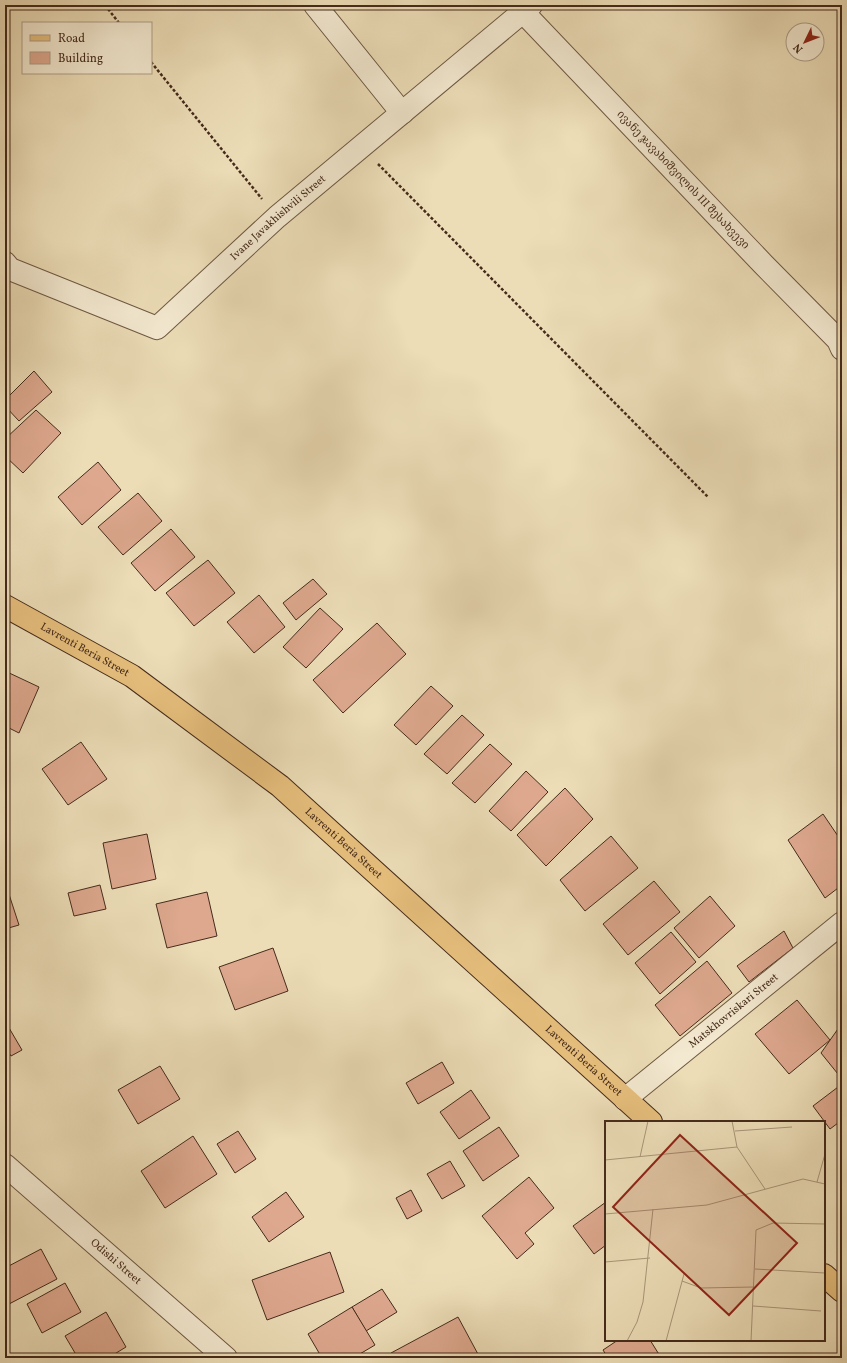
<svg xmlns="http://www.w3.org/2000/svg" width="847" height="1363" viewBox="0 0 847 1363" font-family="Vollkorn,'Noto Serif Georgian',serif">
	<rect width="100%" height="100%" fill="#ecddb7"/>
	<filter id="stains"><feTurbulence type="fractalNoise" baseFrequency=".005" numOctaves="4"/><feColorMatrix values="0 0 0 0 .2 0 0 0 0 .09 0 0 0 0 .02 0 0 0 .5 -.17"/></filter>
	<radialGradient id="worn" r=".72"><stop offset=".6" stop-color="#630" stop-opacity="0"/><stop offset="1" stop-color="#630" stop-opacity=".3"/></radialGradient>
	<g fill="#dda88e" stroke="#452b1b">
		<path d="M 34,371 L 52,392 L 19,421 L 5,406 L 5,400 Z"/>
		<path d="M 36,410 L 61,433 L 23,473 L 5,456 L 5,439 Z"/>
		<path d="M 98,462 L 121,490 L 82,525 L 58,497 Z"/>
		<path d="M 138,493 L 162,521 L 123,555 L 98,527 Z"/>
		<path d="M 171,529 L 195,557 L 155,591 L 131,563 Z"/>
		<path d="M 208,560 L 235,593 L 194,626 L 166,593 Z"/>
		<path d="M 313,579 L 327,594 L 296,620 L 283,603 Z"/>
		<path d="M 259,595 L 285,627 L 254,653 L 227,622 Z"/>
		<path d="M 320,608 L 343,629 L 306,668 L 283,647 Z"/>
		<path d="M 377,623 L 406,654 L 343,713 L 313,680 Z"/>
		<path d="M 5,671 L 39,687 L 19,733 L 5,726 Z"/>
		<path d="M 431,686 L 453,706 L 416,745 L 394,725 Z"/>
		<path d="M 462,715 L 484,735 L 447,774 L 424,754 Z"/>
		<path d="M 81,742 L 107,779 L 68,805 L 42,769 Z"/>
		<path d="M 490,744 L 512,764 L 475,803 L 452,783 Z"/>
		<path d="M 526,771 L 548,792 L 511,831 L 489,811 Z"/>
		<path d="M 565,788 L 593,819 L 546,866 L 517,835 Z"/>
		<path d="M 823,814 L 842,842 L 842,885 L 825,898 L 788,840 Z"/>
		<path d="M 147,834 L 156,879 L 112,889 L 103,843 Z"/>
		<path d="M 611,836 L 638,868 L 585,911 L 560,880 Z"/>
		<path d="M 654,881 L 680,912 L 628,955 L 603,924 Z"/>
		<path d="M 5,882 L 19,925 L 5,929 Z"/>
		<path d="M 100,885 L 106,909 L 74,916 L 68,893 Z"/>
		<path d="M 207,892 L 217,936 L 167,948 L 156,904 Z"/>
		<path d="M 710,896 L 735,926 L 699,958 L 674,928 Z"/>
		<path d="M 784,931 L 793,948 L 749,982 L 737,966 Z"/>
		<path d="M 671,932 L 696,962 L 660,994 L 635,963 Z"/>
		<path d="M 273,948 L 288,991 L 235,1010 L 219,967 Z"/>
		<path d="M 707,961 L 732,993 L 680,1036 L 655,1005 Z"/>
		<path d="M 797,1000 L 830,1040 L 789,1074 L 755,1034 Z"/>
		<path d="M 5,1021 L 22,1050 L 11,1056 L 6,1048 L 5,1049 Z"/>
		<path d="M 840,1026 L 842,1029 L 842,1079 L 821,1053 Z"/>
		<path d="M 442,1062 L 454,1083 L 418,1104 L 406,1083 Z"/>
		<path d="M 160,1066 L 180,1099 L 138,1124 L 118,1090 Z"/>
		<path d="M 842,1084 L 842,1120 L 830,1129 L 813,1106 Z"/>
		<path d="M 471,1090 L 490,1118 L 459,1139 L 440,1112 Z"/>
		<path d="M 499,1127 L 519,1156 L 483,1181 L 463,1151 Z"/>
		<path d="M 238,1131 L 256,1159 L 235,1173 L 217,1144 Z"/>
		<path d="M 193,1136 L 217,1174 L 165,1208 L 141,1171 Z"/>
		<path d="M 450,1161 L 465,1186 L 442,1199 L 427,1174 Z"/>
		<path d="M 529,1177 L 554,1208 L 525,1233 L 534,1244 L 517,1259 L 482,1216 Z"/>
		<path d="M 411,1190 L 422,1211 L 407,1219 L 396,1198 Z"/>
		<path d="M 286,1192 L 304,1217 L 269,1242 L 252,1217 Z"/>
		<path d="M 606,1202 L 606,1245 L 594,1254 L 573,1226 Z"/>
		<path d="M 41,1249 L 57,1279 L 9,1304 L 5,1296 L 5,1268 Z"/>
		<path d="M 330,1252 L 344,1292 L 267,1320 L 252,1280 Z"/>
		<path d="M 65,1283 L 81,1312 L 42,1333 L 27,1304 Z"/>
		<path d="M 382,1289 L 397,1312 L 366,1331 L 352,1307 Z"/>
		<path d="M 352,1307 L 375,1345 L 353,1358 L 322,1358 L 308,1334 Z"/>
		<path d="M 106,1312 L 126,1347 L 108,1358 L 78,1358 L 65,1336 Z"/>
		<path d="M 458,1317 L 479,1356 L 474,1358 L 393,1358 L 391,1353 Z"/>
		<path d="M 618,1340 L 650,1340 L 660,1356 L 658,1358 L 608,1358 L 603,1350 Z"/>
	</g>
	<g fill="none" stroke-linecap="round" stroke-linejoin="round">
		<defs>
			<g id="minor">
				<path d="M 315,5 L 402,113"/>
				<path id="s1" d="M 523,12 L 763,264 L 838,340 L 842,349"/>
				<path id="s2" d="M 5,263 L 10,269 L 157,328 L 277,217 L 531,5"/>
				<path id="s3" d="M 625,1099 L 842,923"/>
				<path id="s4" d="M 5,1165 L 226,1358"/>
			</g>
			<g id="major">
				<path id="s5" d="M 5,606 L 132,676 L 280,786 L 651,1122"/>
				<path d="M 824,1275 L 842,1291"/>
			</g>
		</defs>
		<use href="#minor" stroke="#6f5842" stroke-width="24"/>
		<use href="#major" stroke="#452b1b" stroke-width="24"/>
		<g stroke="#452b1b" stroke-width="2.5" stroke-dasharray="3 2" stroke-linecap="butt">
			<path d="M 105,5 L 119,23"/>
			<path d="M 151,62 L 262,199"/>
			<path d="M 378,164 L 708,497"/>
		</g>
		<use href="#minor" stroke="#f3e9d0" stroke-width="22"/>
		<use href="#major" stroke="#e6be7c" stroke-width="22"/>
	</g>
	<g text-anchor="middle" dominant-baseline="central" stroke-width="3" stroke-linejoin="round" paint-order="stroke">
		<g font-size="11" fill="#452b1b" stroke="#f3e9d0">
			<text stroke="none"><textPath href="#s1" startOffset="232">ივანე ჯავახიშვილის III შესახვევი</textPath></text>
			<text stroke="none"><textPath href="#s2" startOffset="330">Ivane Javakhishvili Street</textPath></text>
			<text stroke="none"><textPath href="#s5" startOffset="91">Lavrenti Beria Street</textPath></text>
			<text stroke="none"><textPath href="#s5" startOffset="415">Lavrenti Beria Street</textPath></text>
			<text stroke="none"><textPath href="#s3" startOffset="140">Matskhovriskari Street</textPath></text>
			<text stroke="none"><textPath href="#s5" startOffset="739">Lavrenti Beria Street</textPath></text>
			<text stroke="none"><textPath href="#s4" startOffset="147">Odishi Street</textPath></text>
		</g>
	</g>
	<g transform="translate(605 1121)">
		<rect width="220" height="220" fill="#ecddb7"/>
		<path fill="none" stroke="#a99679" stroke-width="1" d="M 127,0 L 132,26 L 160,68M 130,10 L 187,6M 35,36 L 43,0M 0,39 L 132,26M 212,61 L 220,33M 0,93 L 102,84 L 198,58 L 220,63M 0,141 L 45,137M 150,148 L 220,152M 77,160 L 96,167 L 149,166M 148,185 L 216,190M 22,220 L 32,201 L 38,181 L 48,88M 61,220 L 79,153M 146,220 L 151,109 L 168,102 L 220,103"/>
		<path fill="#8f2418" fill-opacity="0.15" stroke="#8f2418" stroke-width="2" d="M 75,14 L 192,122 L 124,194 L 8,86 Z"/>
		<rect width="220" height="220" fill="none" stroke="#452b1b" stroke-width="2"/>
	</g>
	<rect width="847" height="1363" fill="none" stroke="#ecddb7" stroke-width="20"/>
	<rect x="6" y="6" width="835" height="1351" fill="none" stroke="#452b1b" stroke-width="2"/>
	<rect x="10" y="10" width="827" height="1343" fill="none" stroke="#452b1b"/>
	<rect x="22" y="22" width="130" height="52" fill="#f3e9d0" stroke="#ad9d88"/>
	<rect x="30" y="35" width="20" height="6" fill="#e6be7c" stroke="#ad9d88"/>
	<text x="58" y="42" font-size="12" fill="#452b1b">Road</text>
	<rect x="30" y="52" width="20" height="12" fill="#dda88e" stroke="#ad9d88"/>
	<text x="58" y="62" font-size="12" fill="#452b1b">Building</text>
	<g transform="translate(805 42) rotate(227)"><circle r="19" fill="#f3e9d0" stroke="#ad9d88"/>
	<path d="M0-3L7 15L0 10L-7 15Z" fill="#8f2418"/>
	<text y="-6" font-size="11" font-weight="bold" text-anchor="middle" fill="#452b1b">N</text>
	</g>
	<rect width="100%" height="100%" filter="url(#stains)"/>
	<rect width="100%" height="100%" fill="url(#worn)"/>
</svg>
